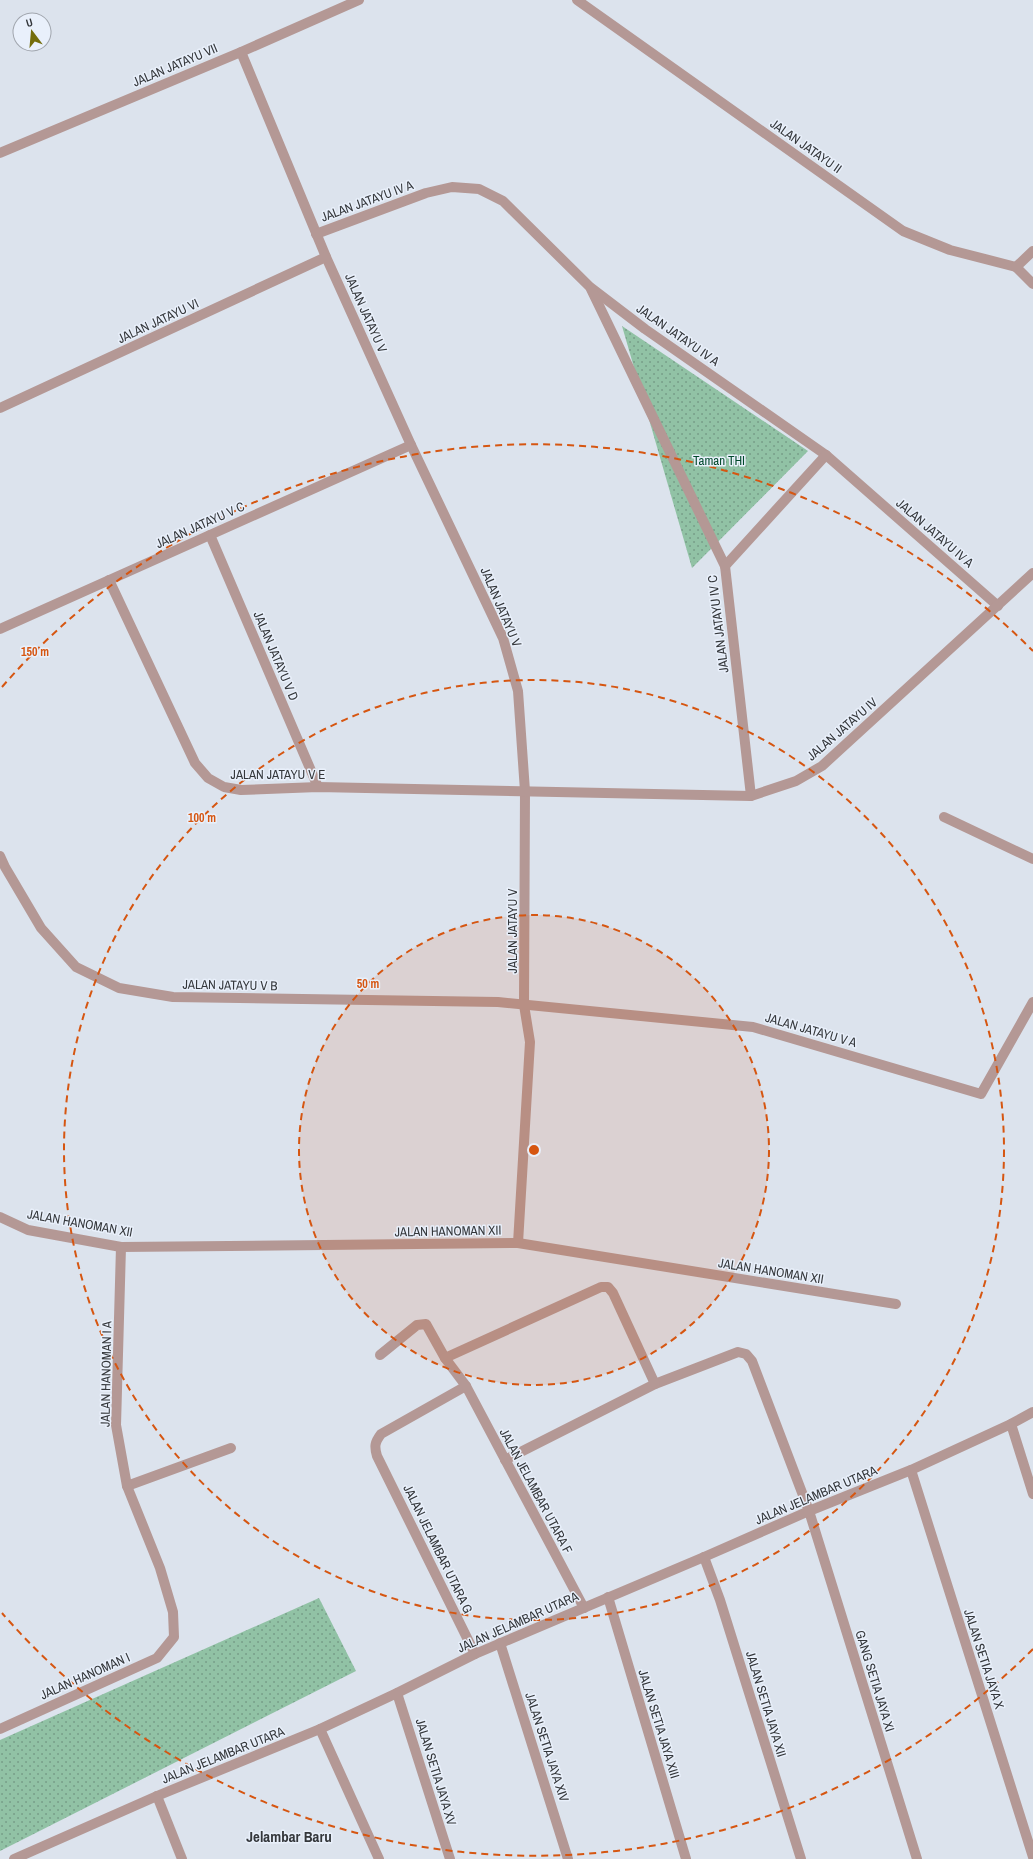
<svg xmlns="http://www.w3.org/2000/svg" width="1033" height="1859" viewBox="0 0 1033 1859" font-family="'Archivo Narrow',sans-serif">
	<defs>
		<pattern id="park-dots" width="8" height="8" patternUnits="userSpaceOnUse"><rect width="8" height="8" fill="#91c2a5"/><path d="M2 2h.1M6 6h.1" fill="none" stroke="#779e88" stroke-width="1.8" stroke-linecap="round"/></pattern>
	</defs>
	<rect width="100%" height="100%" fill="#dce3ed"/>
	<g fill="url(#park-dots)">
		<path d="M 622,326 L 808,451 L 692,568 Z"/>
		<path d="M 319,1598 L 356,1671 L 0,1851 L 0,1740 Z"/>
	</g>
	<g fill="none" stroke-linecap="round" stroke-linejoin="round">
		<path stroke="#b49895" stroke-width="10" d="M 127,1486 L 231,1448"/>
		<g stroke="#b49895" stroke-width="10">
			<path d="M 577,0 L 903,231 L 950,250 L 1016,267 L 1033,284"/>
			<path d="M 241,52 L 326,257 L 411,445 L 503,638 L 518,691 L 525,791 L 524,1005 L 530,1042 L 518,1243"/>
			<path d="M 0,153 L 241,52 L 359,0"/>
			<path d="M 316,234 L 426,193 L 452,187 L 479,189 L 503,201 L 590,287 L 645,329 L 826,455 L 998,606"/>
			<path d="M 1016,267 L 1033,251"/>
			<path d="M 591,289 L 725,566 L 751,796"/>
			<path d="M 0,408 L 326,257"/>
			<path d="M 210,535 L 318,787"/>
			<path d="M 725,566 L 826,455"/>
			<path d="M 109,580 L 195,763 L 208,778 L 224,787 L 241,790 L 318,787 L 751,796 L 796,781 L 822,766 L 1033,573"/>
			<path d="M 0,629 L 411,445"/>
			<path d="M 944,817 L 1033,859"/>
			<path d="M 0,856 L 5,867 L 41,928 L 76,967 L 119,988 L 173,997 L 498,1002 L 753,1027 L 981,1094 L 1033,1002"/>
			<path d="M 0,1217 L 28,1230 L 121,1247 L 518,1243 L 896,1304"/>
			<path d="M 380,1355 L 417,1325 L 426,1324 L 445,1358"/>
			<path d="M 466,1386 L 381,1434 C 375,1442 374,1446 377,1456 L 475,1654"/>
			<path d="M 1011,1424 L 1033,1494"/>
			<path d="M 505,1460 L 655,1384 L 738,1352 L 746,1354 L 752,1361 L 809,1511 L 917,1859"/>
			<path d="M 911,1470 L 1033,1857"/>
			<path d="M 704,1557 L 720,1600 L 801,1859"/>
			<path d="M 608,1597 L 686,1859"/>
			<path d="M 584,1608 L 466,1386 L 445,1358 L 601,1287 L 608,1287 L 613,1293 L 655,1384"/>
			<path d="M 500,1643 L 568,1859"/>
			<path d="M 397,1693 L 450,1859"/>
			<path d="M 0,1729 L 157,1658 L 174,1637 L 173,1612 L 160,1568 L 127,1486 L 116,1425 L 121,1247"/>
			<path d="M 320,1729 L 379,1859"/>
			<path d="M 157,1796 L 182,1859"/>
			<path d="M 14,1859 L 157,1796 L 320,1729 L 397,1693 L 475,1654 L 704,1557 L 809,1511 L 911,1470 L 1011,1424 L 1033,1412"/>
		</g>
	</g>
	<circle cx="534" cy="1150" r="235" fill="#d65611" fill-opacity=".12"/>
	<g fill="none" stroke="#d65611" stroke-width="2" stroke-dasharray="7 5">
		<circle cx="534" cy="1150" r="235"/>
		<circle cx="534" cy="1150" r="470"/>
		<path d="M1033 1649A705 705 0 0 1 2 1613M2 687A705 705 0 0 1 1033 651"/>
	</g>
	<g text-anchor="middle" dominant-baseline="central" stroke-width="3" stroke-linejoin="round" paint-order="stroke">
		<g font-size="13" fill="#34373b" stroke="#e9f0fb">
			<text transform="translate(175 65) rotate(-23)">JALAN JATAYU VII</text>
			<text transform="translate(806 146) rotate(35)">JALAN JATAYU II</text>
			<text transform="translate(367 201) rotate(-20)">JALAN JATAYU IV A</text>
			<text transform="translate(366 313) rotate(66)">JALAN JATAYU V</text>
			<text transform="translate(158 321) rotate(-25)">JALAN JATAYU VI</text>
			<text transform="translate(678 335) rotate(35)">JALAN JATAYU IV A</text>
			<text transform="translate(200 525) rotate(-24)">JALAN JATAYU V C</text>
			<text transform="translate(935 533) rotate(41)">JALAN JATAYU IV A</text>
			<text transform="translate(501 607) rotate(67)">JALAN JATAYU V</text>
			<text transform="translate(718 624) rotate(-97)">JALAN JATAYU IV C</text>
			<text transform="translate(276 656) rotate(67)">JALAN JATAYU V D</text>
			<text transform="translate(842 729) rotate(-41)">JALAN JATAYU IV</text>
			<text x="278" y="774">JALAN JATAYU V E</text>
			<text transform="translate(512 931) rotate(-90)">JALAN JATAYU V</text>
			<text transform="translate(230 985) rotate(1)">JALAN JATAYU V B</text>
			<text transform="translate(811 1030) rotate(16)">JALAN JATAYU V A</text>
			<text transform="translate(80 1223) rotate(10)">JALAN HANOMAN XII</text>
			<text transform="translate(448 1231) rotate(-1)">JALAN HANOMAN XII</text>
			<text transform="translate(771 1271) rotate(9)">JALAN HANOMAN XII</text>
			<text transform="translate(106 1374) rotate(-89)">JALAN HANOMAN I A</text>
			<text transform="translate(536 1491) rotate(62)">JALAN JELAMBAR UTARA F</text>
			<text transform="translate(816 1495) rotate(-23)">JALAN JELAMBAR UTARA</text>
			<text transform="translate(438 1549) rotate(64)">JALAN JELAMBAR UTARA G</text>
			<text transform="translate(518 1622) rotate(-24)">JALAN JELAMBAR UTARA</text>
			<text transform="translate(984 1659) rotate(72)">JALAN SETIA JAYA X</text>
			<text transform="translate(85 1676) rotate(-24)">JALAN HANOMAN I</text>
			<text transform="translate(875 1681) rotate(73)">GANG SETIA JAYA XI</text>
			<text transform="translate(766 1704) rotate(73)">JALAN SETIA JAYA XII</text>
			<text transform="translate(659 1724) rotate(73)">JALAN SETIA JAYA XIII</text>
			<text transform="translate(547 1747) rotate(72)">JALAN SETIA JAYA XIV</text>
			<text transform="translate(223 1755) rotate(-22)">JALAN JELAMBAR UTARA</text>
			<text transform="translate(436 1772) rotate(73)">JALAN SETIA JAYA XV</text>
		</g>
		<g font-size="13" fill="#00492b" stroke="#e9f0fb">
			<text x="719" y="460">Taman THI</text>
		</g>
		<g font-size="15" font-weight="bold" fill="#34373b" stroke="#e9f0fb">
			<text x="289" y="1836">Jelambar Baru</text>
		</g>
	</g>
	<circle cx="534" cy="1150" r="6" fill="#d65611" stroke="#e9f0fb" stroke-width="2"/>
	<g font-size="12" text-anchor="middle" font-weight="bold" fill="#d65611" stroke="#e9f0fb" stroke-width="3" stroke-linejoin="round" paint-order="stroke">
		<text x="35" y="656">150 m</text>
		<text x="202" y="822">100 m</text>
		<text x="368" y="988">50 m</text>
	</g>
	<g transform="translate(32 32) rotate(344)"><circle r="19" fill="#e9f0fb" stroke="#a1a6ae"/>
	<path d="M0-3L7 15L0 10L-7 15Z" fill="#746d0c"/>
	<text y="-6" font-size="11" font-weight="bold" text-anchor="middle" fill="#34373b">U</text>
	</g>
</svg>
